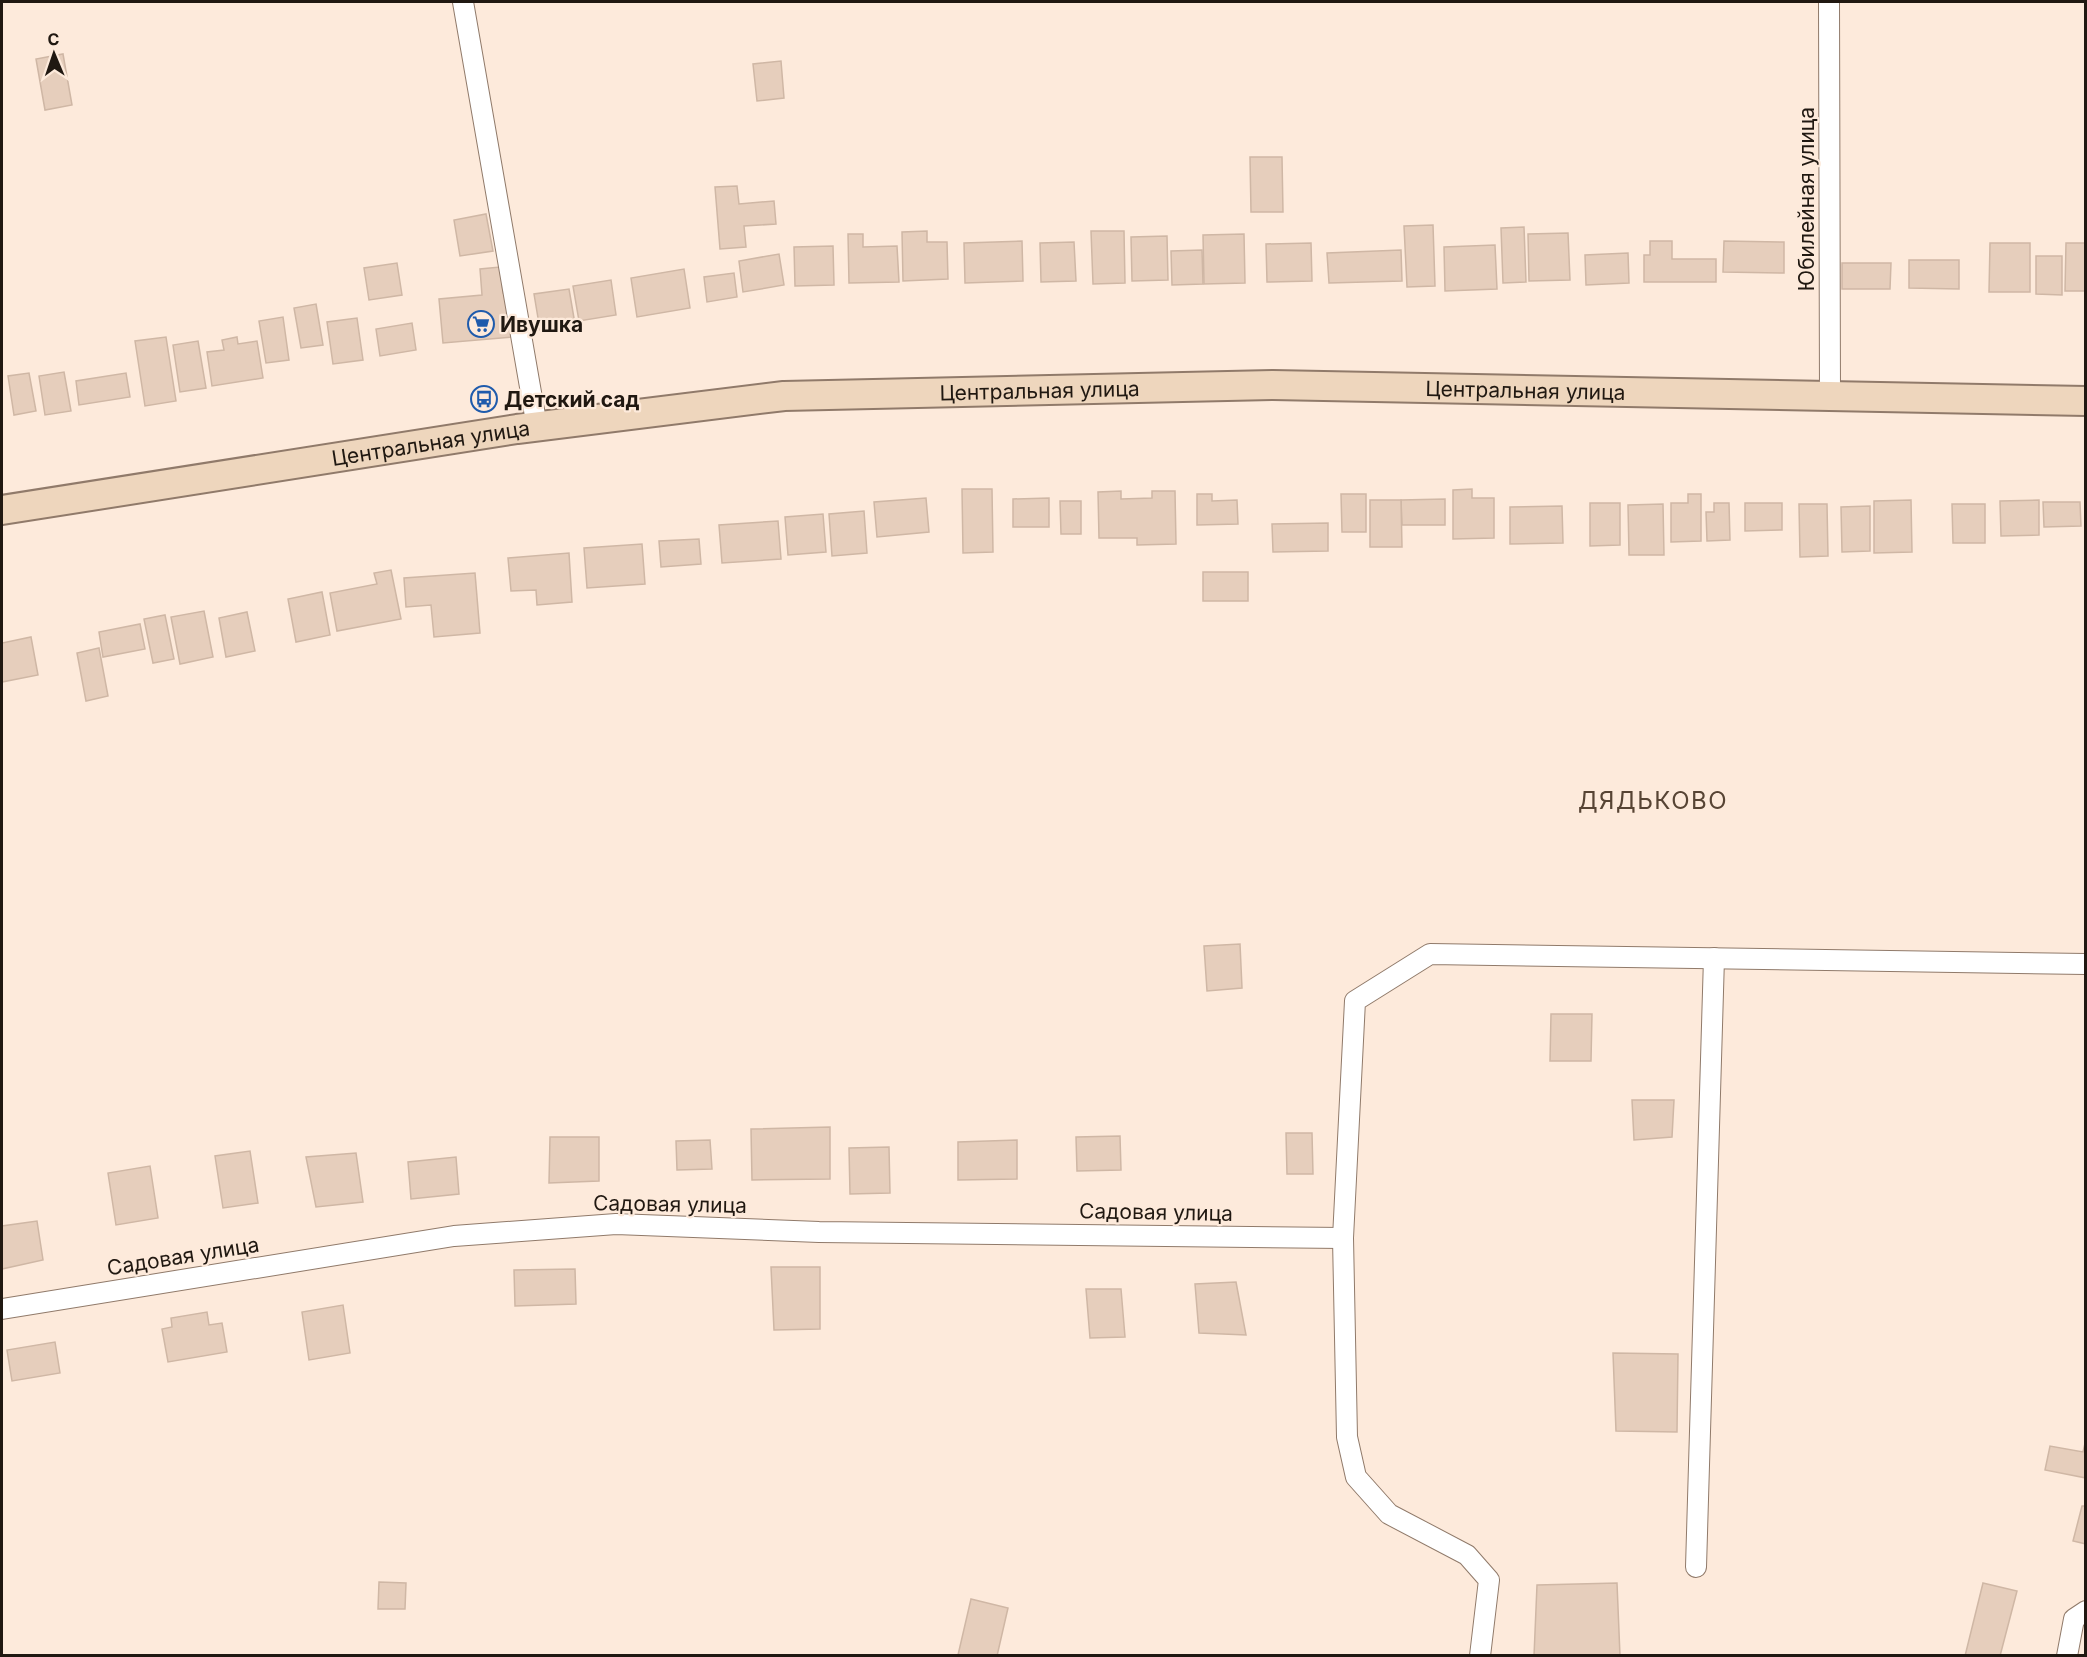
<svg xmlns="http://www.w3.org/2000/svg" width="2087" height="1657" viewBox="0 0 2087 1657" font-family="Inter,sans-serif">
	<rect width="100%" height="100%" fill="#fdeadb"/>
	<g fill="#e6cebc" stroke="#cfb7a5" stroke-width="1.5">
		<path d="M 63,54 L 72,105 L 45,110 L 36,59 Z"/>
		<path d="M 781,61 L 784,98 L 757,101 L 753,64 Z"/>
		<path d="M 1250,157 L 1282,157 L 1283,212 L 1251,212 Z"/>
		<path d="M 737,186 L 739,204 L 774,201 L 776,224 L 744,226 L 746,247 L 720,249 L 715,187 Z"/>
		<path d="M 486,214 L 493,251 L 460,256 L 454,220 Z"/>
		<path d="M 1433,225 L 1435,286 L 1407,287 L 1404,226 Z"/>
		<path d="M 1524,227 L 1526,282 L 1503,283 L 1501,228 Z"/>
		<path d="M 927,231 L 927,242 L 947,242 L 948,279 L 903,281 L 902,232 Z"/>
		<path d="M 1091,231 L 1124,231 L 1125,283 L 1093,284 Z"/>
		<path d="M 1568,233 L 1570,280 L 1529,281 L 1528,234 Z"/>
		<path d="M 848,234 L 863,234 L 863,247 L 897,246 L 899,282 L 849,283 Z"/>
		<path d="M 1244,234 L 1245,283 L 1204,284 L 1203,235 Z"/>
		<path d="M 1167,236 L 1168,280 L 1132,281 L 1131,237 Z"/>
		<path d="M 1022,241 L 1023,281 L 965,283 L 964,243 Z"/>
		<path d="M 1650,241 L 1672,241 L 1672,259 L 1716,259 L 1716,282 L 1644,282 L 1644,255 L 1650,255 Z"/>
		<path d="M 1724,241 L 1784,242 L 1784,273 L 1723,272 Z"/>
		<path d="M 1074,242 L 1076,281 L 1041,282 L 1040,243 Z"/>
		<path d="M 1311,243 L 1312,281 L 1267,282 L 1266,244 Z"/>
		<path d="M 1990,243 L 2030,243 L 2030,292 L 1989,292 Z"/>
		<path d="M 2066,243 L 2086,243 L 2086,291 L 2065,291 Z"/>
		<path d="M 1495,245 L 1497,289 L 1445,291 L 1444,247 Z"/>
		<path d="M 833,246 L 834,285 L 795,286 L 794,247 Z"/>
		<path d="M 1202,250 L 1203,284 L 1172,285 L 1171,251 Z"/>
		<path d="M 1401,250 L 1402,281 L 1329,283 L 1327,253 Z"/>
		<path d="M 1628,253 L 1629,283 L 1586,285 L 1585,255 Z"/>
		<path d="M 779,254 L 784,285 L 743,292 L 739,261 Z"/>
		<path d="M 2036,256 L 2062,256 L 2062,295 L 2036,294 Z"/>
		<path d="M 1909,260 L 1959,260 L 1959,289 L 1909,288 Z"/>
		<path d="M 397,263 L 402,295 L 369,300 L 364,268 Z"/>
		<path d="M 1842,263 L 1891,263 L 1890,289 L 1842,289 Z"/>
		<path d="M 500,267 L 503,293 L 508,293 L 512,337 L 443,343 L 439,299 L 482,295 L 480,269 Z"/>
		<path d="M 684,269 L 690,308 L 637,317 L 631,278 Z"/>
		<path d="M 734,273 L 737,297 L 707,302 L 704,277 Z"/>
		<path d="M 611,280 L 616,315 L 579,321 L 573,286 Z"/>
		<path d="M 569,289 L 575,324 L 540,330 L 534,294 Z"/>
		<path d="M 316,304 L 323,345 L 301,348 L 294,308 Z"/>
		<path d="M 283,317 L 289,360 L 266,363 L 259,321 Z"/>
		<path d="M 357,318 L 363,360 L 333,364 L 327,322 Z"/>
		<path d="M 412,323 L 416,350 L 380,356 L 376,329 Z"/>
		<path d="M 166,337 L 176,401 L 145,406 L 135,341 Z"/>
		<path d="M 237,337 L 238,344 L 257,341 L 263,378 L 212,386 L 207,352 L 224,350 L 222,340 Z"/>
		<path d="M 198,341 L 206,388 L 180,392 L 173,345 Z"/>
		<path d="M 64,372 L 71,411 L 45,415 L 39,376 Z"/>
		<path d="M 29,373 L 36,411 L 14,415 L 8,376 Z"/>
		<path d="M 126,373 L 130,397 L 79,405 L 76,381 Z"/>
		<path d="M 962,489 L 992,489 L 993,552 L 963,553 Z"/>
		<path d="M 1472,489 L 1472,498 L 1494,498 L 1494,538 L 1453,539 L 1453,490 Z"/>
		<path d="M 1121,491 L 1121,499 L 1152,498 L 1152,491 L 1175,491 L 1176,544 L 1137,545 L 1137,538 L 1099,538 L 1098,492 Z"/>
		<path d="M 1197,494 L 1212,494 L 1212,501 L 1237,500 L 1238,524 L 1197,525 Z"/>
		<path d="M 1341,494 L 1366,494 L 1366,532 L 1342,532 Z"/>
		<path d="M 1688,494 L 1701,494 L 1701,541 L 1671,542 L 1671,503 L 1688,503 Z"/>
		<path d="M 926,498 L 929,532 L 877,537 L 874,502 Z"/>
		<path d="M 1049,498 L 1049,527 L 1013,527 L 1013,499 Z"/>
		<path d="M 1445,499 L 1445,525 L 1402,525 L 1401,500 Z"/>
		<path d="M 1370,500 L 1401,500 L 1402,547 L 1370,547 Z"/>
		<path d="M 1911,500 L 1912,552 L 1874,553 L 1874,501 Z"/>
		<path d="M 2039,500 L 2039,535 L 2001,536 L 2000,501 Z"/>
		<path d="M 1060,501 L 1081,501 L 1081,534 L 1061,534 Z"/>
		<path d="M 2043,502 L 2080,502 L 2081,526 L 2044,527 Z"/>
		<path d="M 1590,503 L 1620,503 L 1620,545 L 1590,546 Z"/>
		<path d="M 1714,503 L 1729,503 L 1730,540 L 1707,541 L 1706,512 L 1714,512 Z"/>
		<path d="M 1745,503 L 1782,503 L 1782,530 L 1745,531 Z"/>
		<path d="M 1663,504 L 1664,555 L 1629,555 L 1628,505 Z"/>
		<path d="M 1799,504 L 1827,504 L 1828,556 L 1800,557 Z"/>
		<path d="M 1952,504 L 1985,504 L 1985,543 L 1953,543 Z"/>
		<path d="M 1562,506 L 1563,543 L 1510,544 L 1510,507 Z"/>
		<path d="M 1870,506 L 1870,551 L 1842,552 L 1841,507 Z"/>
		<path d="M 864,511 L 867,553 L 832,556 L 829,514 Z"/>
		<path d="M 823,514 L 826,552 L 788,555 L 785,517 Z"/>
		<path d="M 778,521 L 781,559 L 722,563 L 719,525 Z"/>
		<path d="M 1328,523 L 1328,551 L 1273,552 L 1272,524 Z"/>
		<path d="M 699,539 L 701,564 L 661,567 L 659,541 Z"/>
		<path d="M 642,544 L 645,584 L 587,588 L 584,548 Z"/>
		<path d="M 569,553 L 572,602 L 537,605 L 536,590 L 511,591 L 508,558 Z"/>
		<path d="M 391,570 L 401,619 L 337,631 L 330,593 L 377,584 L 374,573 Z"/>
		<rect x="1203" y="572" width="45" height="29"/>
		<path d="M 475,573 L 480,633 L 434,637 L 431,605 L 406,607 L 404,578 Z"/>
		<path d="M 322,592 L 330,635 L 296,642 L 288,599 Z"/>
		<path d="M 204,611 L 213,657 L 180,664 L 171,617 Z"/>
		<path d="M 247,612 L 255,651 L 226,657 L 219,618 Z"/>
		<path d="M 165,615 L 174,659 L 153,663 L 144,619 Z"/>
		<path d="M 140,624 L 145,649 L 103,657 L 99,632 Z"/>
		<path d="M 31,637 L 38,675 L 2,682 L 2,643 Z"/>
		<path d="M 99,648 L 108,696 L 86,701 L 77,653 Z"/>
		<path d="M 1240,944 L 1242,988 L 1207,991 L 1204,946 Z"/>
		<path d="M 1551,1014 L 1592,1014 L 1591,1061 L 1550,1061 Z"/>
		<path d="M 1632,1100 L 1674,1100 L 1672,1137 L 1634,1140 Z"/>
		<path d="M 830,1127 L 830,1179 L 752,1180 L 751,1129 Z"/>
		<path d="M 1286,1133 L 1312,1133 L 1313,1174 L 1287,1174 Z"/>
		<path d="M 1120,1136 L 1121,1170 L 1077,1171 L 1076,1137 Z"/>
		<path d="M 550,1137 L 599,1137 L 599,1181 L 549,1183 Z"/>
		<path d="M 710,1140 L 712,1169 L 677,1170 L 676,1141 Z"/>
		<path d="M 1017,1140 L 1017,1179 L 958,1180 L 958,1142 Z"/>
		<path d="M 889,1147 L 890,1193 L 850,1194 L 849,1148 Z"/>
		<path d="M 250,1151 L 258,1203 L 223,1208 L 215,1156 Z"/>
		<path d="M 356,1153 L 363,1202 L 316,1207 L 306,1157 Z"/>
		<path d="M 456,1157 L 459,1194 L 411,1199 L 408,1162 Z"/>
		<path d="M 150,1166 L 158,1218 L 116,1225 L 108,1173 Z"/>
		<path d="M 37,1221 L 43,1260 L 2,1269 L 2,1226 Z"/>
		<path d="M 771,1267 L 820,1267 L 820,1329 L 774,1330 Z"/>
		<path d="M 575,1269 L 576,1304 L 515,1306 L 514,1270 Z"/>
		<path d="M 1236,1282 L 1246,1335 L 1199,1333 L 1195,1284 Z"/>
		<path d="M 1086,1289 L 1121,1289 L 1125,1337 L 1090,1338 Z"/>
		<path d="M 343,1305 L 350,1353 L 309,1360 L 302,1312 Z"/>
		<path d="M 207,1312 L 209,1325 L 222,1323 L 227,1352 L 168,1362 L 162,1329 L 172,1327 L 171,1318 Z"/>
		<path d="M 55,1342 L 60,1373 L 12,1381 L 7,1350 Z"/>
		<path d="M 1613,1353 L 1678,1354 L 1677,1432 L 1616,1431 Z"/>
		<path d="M 2086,1439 L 2086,1478 L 2045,1470 L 2050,1446 L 2083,1452 Z"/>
		<path d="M 2082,1506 L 2086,1506 L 2086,1544 L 2073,1541 Z"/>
		<path d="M 379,1582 L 406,1583 L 405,1609 L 378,1609 Z"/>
		<path d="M 1617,1583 L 1620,1656 L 1534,1656 L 1537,1585 Z"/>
		<path d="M 1983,1583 L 2017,1591 L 2000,1656 L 1965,1656 Z"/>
		<path d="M 971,1599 L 1008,1608 L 997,1656 L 958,1655 Z"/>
	</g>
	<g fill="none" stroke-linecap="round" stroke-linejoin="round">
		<defs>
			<g id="street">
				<path d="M 463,2 L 537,427"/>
				<path d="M 1829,2 L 1830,396"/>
				<path d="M 2,1309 L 454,1236 L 616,1224 L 819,1232 L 1343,1238"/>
				<path d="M 1696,1567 L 1714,958"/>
				<path d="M 1480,1656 L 1489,1580 L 1467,1555 L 1389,1514 L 1356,1477 L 1347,1437 L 1343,1238 L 1355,1001 L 1430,954 L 2086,964"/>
				<path d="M 2067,1656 L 2074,1619 L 2086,1611"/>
			</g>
			<g id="secondary">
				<path id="s1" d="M 2,510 L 517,429 L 784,396 L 1273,385 L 2086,401"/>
			</g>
		</defs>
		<use href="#street" stroke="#907a6a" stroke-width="22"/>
		<use href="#secondary" stroke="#907a6a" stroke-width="32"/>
		<use href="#street" stroke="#fff" stroke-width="20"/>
		<use href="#secondary" stroke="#eed6bd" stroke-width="28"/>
	</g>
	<defs>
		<symbol id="supermarket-ring" viewBox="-11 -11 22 22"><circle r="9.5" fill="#fdeadb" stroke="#1f5bac" stroke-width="1.5"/><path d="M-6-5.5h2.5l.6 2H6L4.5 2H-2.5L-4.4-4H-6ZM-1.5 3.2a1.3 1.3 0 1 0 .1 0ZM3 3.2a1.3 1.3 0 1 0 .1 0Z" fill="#1f5bac"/></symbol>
		<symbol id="bus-ring" viewBox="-11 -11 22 22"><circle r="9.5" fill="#fdeadb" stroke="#1f5bac" stroke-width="1.5"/><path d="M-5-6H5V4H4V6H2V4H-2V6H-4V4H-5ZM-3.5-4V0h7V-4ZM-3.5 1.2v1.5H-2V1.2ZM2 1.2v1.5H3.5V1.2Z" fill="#1f5bac"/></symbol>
	</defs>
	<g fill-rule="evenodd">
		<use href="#supermarket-ring" x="466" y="309" width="30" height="30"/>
		<use href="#bus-ring" x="469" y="384" width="30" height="30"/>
	</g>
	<g text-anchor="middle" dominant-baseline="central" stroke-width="4.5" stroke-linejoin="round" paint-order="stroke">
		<g font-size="21" fill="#201811" stroke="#fdeadb">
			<text transform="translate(1806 199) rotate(-90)">Юбилейная улица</text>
			<text stroke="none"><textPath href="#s1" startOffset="1046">Центральная улица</textPath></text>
			<text stroke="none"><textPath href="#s1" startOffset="1532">Центральная улица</textPath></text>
			<text stroke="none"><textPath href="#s1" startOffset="434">Центральная улица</textPath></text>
			<text transform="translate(670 1204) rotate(1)">Садовая улица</text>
			<text transform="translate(1156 1212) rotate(1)">Садовая улица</text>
			<text transform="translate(183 1256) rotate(-9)">Садовая улица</text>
		</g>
		<g font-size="21" font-weight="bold" fill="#201811" stroke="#fdeadb" text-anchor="start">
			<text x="500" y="324">Ивушка</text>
			<text x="504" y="399">Детский сад</text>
		</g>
		<g font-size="24" letter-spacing="1.5" fill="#574434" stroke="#fdeadb">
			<text x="1653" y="800">ДЯДЬКОВО</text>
		</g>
	</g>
	<rect width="2087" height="1657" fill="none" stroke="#201811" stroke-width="6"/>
	<g transform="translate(54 54) rotate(358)" stroke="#fdeadb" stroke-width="4.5" paint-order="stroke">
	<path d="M0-4.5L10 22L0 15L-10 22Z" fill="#201811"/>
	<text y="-9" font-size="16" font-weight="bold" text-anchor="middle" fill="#201811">С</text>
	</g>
</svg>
